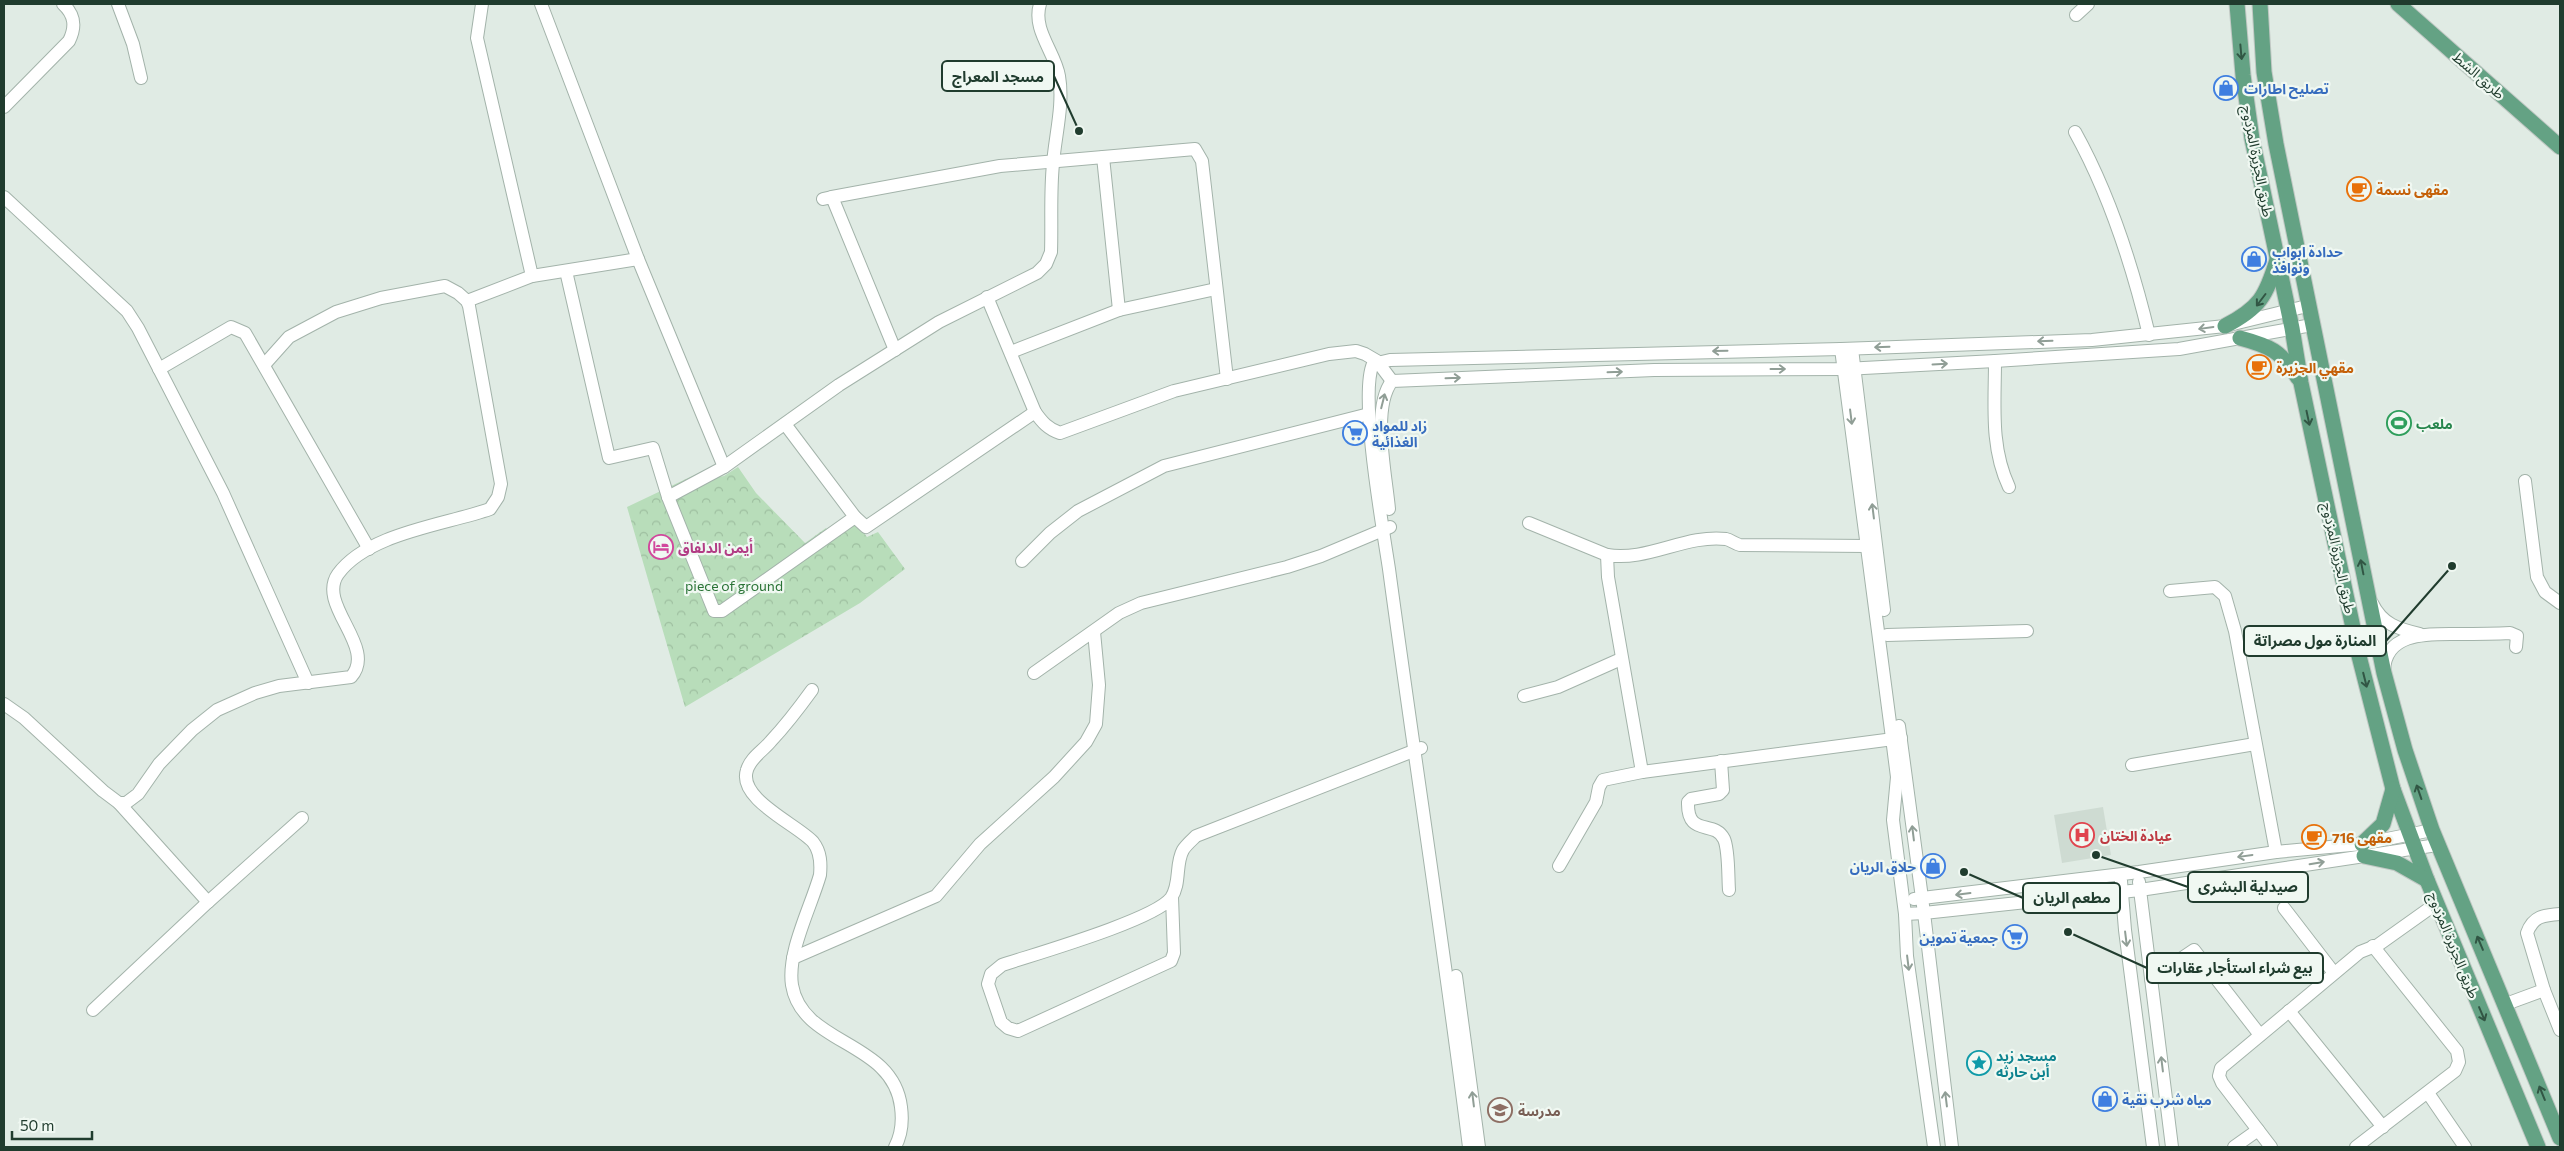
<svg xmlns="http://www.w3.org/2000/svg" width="2564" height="1151" viewBox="0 0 2564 1151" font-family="Commissioner,'Noto Sans Arabic',sans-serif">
	<defs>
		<pattern id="forest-crowns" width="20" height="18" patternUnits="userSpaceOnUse" patternTransform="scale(1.25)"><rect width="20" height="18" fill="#b8ddba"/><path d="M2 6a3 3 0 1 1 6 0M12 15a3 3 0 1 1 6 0" fill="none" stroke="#9ebfa0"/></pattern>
	</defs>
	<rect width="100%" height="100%" fill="#e0ebe4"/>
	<path fill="#cedbd2" d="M 2103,807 L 2111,855 L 2062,863 L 2054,815 Z"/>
	<path fill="url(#forest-crowns)" d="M 738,467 L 756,493 L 805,543 L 826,528 L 833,539 L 856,523 L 867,537 L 878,532 L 905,569 L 860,603 L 685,707 L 627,507 L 707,469 L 714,478 L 724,476 Z"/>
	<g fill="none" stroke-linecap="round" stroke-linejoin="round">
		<defs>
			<g id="minor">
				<path d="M 118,4 L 133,44 L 141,78"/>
				<path d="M 482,4 L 477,38 L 532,276"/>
				<path d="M 541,4 L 638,259 L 724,467"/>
				<path d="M 2076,15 L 2088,4"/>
				<path d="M 4,107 L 69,41 C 76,27 75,15 63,4"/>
				<path d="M 2075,132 C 2110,195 2132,264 2149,335"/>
				<path d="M 1103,157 L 1119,310"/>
				<path d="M 4,197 L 127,311 L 138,328 L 223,493 L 308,683"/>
				<path d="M 832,197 L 1000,166 L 1195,149 L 1202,161 L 1227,379"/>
				<path d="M 823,199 L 832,197 L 895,350"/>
				<path d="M 566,271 L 609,458 L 653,448 L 668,497 L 714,611 L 722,611 L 855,517"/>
				<path d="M 987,297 L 1035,412 C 1042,422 1048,429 1060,433 L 1174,391 L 1329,354 L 1356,351 L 1365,354 L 1377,361 L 1392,381"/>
				<path d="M 467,301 L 532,276 L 638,259"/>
				<path d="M 1841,349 L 1892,738 L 1897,777 L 1893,820 L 1905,914 L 1907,956 L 1934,1147"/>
				<path d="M 1852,349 L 1884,610"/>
				<path d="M 1011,352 L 1119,310 L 1216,289"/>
				<path d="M 1995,361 C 1995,404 1990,447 2009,487"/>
				<path d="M 159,369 L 231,327 L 245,333 L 369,549"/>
				<path d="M 785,424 L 855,517 L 866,527 L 1035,412"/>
				<path d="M 2525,481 L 2537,577 L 2545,592 L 2560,603"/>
				<path d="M 668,497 L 724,467 L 839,385 L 939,322 L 1037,273 L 1046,264 L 1051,252 C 1052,223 1050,193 1053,164 C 1055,136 1064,105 1059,76 C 1055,52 1032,30 1040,4"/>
				<path d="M 1389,509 C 1386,475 1371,408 1392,381 L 1654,370 L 1845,369 L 1995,361 L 2179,349 L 2312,325"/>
				<path d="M 1529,523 L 1607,555"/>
				<path d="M 1022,561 L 1050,533 L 1078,511 L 1164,466 L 1369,414"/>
				<path d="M 2170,591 L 2215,587 L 2225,596 L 2235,631 L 2276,852"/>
				<path d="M 2372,603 C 2382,624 2398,629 2420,634"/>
				<path d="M 1887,635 L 2027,631"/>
				<path d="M 2384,671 C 2385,632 2428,634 2456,634 C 2474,634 2492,634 2510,633 L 2517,636 L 2516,647"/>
				<path d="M 1034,673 L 1119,613 L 1141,603 L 1287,567 L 1321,556 L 1390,527"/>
				<path d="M 812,690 C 799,708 786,725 771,741 C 763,751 751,757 747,770 C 737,799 798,825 813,842 C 821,852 821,864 820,875 C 811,907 787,952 792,985 C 802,1046 893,1040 901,1107 C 903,1122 902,1134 895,1147"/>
				<path d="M 1524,696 L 1558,687 L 1621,659"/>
				<path d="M 4,704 L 24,718 L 103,791 L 119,803 L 126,803 L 138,794 L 159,764 L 192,730 L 217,710 L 255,693 L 279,686 L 351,677 C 378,647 316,605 338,574 C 368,533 445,525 490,509 L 498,497 L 501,484 L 469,306 L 467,301 L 458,293 L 445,286 L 381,298 L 336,312 L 289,337 L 264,365"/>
				<path d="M 1899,726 L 1924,913 L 1905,914"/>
				<path d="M 1721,761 L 1723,790 L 1719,794 L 1691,799 L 1688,802 C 1687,838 1714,819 1724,839 C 1729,850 1728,877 1729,890"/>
				<path d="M 2132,765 L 2255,744"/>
				<path d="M 1642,772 L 1608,577 L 1607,555 C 1647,562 1686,534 1726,539 C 1731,540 1735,544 1740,545 L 1867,546"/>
				<path d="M 119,803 L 208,902"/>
				<path d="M 1559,866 L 1596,802 L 1599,787 L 1603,780 L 1642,772 L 1901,738"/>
				<path d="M 2121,881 L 2125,930 L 2153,1147"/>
				<path d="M 1172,897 L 1174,953 L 1171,961 L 1018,1031 L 1008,1028 L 1001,1022 L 988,984 L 991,974 L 1002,965 C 1035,954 1154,920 1171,898 C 1181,884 1175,864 1183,850 C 1186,845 1192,840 1196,836 L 1421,748"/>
				<path d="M 1914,899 L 2139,872 L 2276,852 L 2362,844 L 2432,830"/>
				<path d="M 2284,908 L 2334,973"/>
				<path d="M 2560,914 C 2544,915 2533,916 2527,933 L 2544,990 L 2560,1030"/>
				<path d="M 793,958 L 936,896 L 980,844 L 1054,777 L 1086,742 L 1096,724 L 1099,685 L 1094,632"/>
				<path d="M 1456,976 L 1479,1147"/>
				<path d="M 2151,979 L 2194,950 L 2260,1035"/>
				<path d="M 2506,1004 L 2544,990"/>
				<path d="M 93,1010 L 208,902 L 302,818"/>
				<path d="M 2289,1011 L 2383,1127"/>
				<path d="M 2428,1093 L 2465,1147"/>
				<path d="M 1469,1147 C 1445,954 1415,762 1389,569 C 1383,529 1359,395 1373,364 L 1390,360 L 1841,349 L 2092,340 L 2225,326 L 2307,306"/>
				<path d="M 1952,1147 L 1924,913 L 2140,890 L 2139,882"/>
				<path d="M 2172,1147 L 2140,890 L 2437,845"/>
				<path d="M 2234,1147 L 2258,1130"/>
				<path d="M 2271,1147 L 2222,1083 L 2219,1076 L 2221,1068 L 2360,952 L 2378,945 L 2437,903"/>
				<path d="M 2356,1147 L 2455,1071 L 2459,1062 L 2457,1051 L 2373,946"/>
			</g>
			<g id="major">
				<path d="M 2237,4 L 2243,75 L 2252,139 L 2292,328 L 2301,383 L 2359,656 L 2393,789 L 2427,880 L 2538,1147"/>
				<path d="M 2260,4 L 2264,72 L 2276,144 L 2384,673 L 2405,750 L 2432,830 L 2560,1138"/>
				<path d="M 2398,4 L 2560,147"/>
				<path d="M 2225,326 C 2260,308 2266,296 2277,260"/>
				<path d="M 2240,338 C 2270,346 2281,351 2298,378"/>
				<path d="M 2362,844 L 2383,824 L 2393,789"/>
				<path d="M 2364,856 L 2397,863 L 2427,880"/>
			</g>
		</defs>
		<use href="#minor" stroke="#a3b3aa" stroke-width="14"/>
		<use href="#major" stroke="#c1c8c4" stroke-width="17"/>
		<use href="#minor" stroke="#fff" stroke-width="12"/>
		<use href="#major" stroke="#64a284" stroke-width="15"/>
	</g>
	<defs><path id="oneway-shaft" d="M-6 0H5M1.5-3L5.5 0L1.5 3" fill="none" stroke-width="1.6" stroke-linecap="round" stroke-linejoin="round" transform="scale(1.25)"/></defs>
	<g stroke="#315644">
		<use href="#oneway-shaft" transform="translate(2241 52) rotate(85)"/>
		<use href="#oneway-shaft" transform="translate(2261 300) rotate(127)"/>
		<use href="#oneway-shaft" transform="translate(2308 418) rotate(78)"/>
		<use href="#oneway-shaft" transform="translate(2362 567) rotate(-101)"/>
		<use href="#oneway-shaft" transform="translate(2365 680) rotate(76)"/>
		<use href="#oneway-shaft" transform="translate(2419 792) rotate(-109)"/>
		<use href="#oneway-shaft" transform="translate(2480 943) rotate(-113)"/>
		<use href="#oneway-shaft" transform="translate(2482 1014) rotate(67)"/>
		<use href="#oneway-shaft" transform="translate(2542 1093) rotate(-112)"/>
	</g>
	<g stroke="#909e96">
		<use href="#oneway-shaft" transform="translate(2206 328) rotate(172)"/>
		<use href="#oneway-shaft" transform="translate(2045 341) rotate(178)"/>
		<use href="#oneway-shaft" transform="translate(1882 347) rotate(178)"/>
		<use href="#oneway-shaft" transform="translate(1720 351) rotate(179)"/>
		<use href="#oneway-shaft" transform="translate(1940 364) rotate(-3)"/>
		<use href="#oneway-shaft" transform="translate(1778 369)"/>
		<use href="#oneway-shaft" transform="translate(1615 372) rotate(-2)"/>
		<use href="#oneway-shaft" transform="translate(1453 378) rotate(-2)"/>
		<use href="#oneway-shaft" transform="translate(1383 401) rotate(-76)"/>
		<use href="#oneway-shaft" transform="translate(1851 417) rotate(83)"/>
		<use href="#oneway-shaft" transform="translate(1873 511) rotate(-97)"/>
		<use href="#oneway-shaft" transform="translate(1913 833) rotate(-97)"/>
		<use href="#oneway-shaft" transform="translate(2245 856) rotate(172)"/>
		<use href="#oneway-shaft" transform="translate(2317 863) rotate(-9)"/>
		<use href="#oneway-shaft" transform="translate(1963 894) rotate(173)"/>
		<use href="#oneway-shaft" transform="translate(2126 939) rotate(83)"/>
		<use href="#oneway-shaft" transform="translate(1908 963) rotate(83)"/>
		<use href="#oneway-shaft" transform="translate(2162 1064) rotate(-97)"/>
		<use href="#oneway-shaft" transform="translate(1473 1099) rotate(-97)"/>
		<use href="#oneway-shaft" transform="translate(1946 1099) rotate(-97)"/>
	</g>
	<defs>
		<symbol id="shop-ring" viewBox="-11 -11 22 22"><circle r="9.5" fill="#f0f8f2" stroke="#3f7fe0" stroke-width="1.5"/><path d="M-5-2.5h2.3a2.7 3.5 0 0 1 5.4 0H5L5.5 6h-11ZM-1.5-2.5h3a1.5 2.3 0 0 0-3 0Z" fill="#3f7fe0"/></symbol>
		<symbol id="cafe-ring" viewBox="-11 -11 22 22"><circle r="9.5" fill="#f0f8f2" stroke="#e8710a" stroke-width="1.5"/><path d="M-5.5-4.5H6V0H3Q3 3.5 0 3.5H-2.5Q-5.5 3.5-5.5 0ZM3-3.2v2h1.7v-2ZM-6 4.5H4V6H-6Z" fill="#e8710a"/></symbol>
		<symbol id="stadium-ring" viewBox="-11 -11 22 22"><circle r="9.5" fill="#f0f8f2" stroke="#2e9e5b" stroke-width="1.5"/><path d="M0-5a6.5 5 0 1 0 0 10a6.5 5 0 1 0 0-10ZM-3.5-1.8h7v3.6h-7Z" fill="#2e9e5b"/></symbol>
		<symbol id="supermarket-ring" viewBox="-11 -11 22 22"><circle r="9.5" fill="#f0f8f2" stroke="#3f7fe0" stroke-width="1.5"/><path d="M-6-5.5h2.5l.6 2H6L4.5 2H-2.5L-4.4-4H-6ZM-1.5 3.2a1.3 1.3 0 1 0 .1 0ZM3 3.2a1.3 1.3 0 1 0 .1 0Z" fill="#3f7fe0"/></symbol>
		<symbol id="hotel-ring" viewBox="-11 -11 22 22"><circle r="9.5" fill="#f0f8f2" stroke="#d1479c" stroke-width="1.5"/><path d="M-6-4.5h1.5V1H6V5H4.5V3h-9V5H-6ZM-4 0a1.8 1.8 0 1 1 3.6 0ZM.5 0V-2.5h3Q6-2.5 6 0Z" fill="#d1479c"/></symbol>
		<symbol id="hospital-ring" viewBox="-11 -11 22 22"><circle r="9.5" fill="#f0f8f2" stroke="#e0444e" stroke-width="1.5"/><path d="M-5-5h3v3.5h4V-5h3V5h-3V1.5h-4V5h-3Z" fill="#e0444e"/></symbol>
		<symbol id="sight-ring" viewBox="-11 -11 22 22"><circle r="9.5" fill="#f0f8f2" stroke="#0f9aa8" stroke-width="1.5"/><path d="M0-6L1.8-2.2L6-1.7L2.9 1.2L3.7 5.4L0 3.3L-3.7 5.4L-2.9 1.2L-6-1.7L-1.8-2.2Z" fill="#0f9aa8"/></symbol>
		<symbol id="school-ring" viewBox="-11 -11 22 22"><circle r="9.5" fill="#f0f8f2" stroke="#8d6e63" stroke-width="1.5"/><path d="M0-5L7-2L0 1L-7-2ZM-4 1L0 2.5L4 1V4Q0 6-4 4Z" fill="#8d6e63"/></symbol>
	</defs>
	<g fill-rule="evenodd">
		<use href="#shop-ring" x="2212" y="74" width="28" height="28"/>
		<use href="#cafe-ring" x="2345" y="175" width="28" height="28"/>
		<use href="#shop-ring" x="2240" y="245" width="28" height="28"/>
		<use href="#cafe-ring" x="2245" y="353" width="28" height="28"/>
		<use href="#stadium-ring" x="2385" y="409" width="28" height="28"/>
		<use href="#supermarket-ring" x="1341" y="419" width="28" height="28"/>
		<use href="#hotel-ring" x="647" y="533" width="28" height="28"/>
		<use href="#hospital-ring" x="2068" y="821" width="28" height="28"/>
		<use href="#cafe-ring" x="2300" y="823" width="28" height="28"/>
		<use href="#shop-ring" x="1919" y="852" width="28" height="28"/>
		<use href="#supermarket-ring" x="2001" y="923" width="28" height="28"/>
		<use href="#sight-ring" x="1965" y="1049" width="28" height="28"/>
		<use href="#shop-ring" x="2091" y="1085" width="28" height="28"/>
		<use href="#school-ring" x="1486" y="1096" width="28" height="28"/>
	</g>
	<g text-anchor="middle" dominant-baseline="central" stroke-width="4.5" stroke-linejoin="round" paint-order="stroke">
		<g font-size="14" fill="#203c2e" stroke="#f0f8f2">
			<text transform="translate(2479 75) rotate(41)">طريق الشط</text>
			<text transform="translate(2258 161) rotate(79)">طريق الجزيرة المزدوج</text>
			<text transform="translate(2339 558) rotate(78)">طريق الجزيرة المزدوج</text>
			<text transform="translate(2454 945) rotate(68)">طريق الجزيرة المزدوج</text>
		</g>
		<g font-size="14" font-weight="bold" fill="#366cbe" stroke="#f0f8f2" text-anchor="start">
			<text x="2244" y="88">تصليح اطارات</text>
			<text x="2272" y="251">حدادة ابواب<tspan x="2272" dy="16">ونوافذ</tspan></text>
			<text x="1372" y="425">زاد للمواد<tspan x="1372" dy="16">الغذائية</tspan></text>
			<text x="1916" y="866" text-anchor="end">حلاق الريان</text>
			<text x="1998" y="937" text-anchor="end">جمعية تموين</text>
			<text x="2122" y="1099">مياه شرب نقية</text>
		</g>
		<g font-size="14" font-weight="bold" fill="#c56008" stroke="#f0f8f2" text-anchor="start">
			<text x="2376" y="189">مقهى نسمة</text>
			<text x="2276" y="367">مقهي الجزيرة</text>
			<text x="2332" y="837">مقهى 716</text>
		</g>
		<g font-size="14" font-weight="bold" fill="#27864d" stroke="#f0f8f2" text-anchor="start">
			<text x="2416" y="423">ملعب</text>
		</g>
		<g font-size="14" font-weight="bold" fill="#b23c85" stroke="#f0f8f2" text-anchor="start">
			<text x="678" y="547">أيمن الدلفاق</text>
		</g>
		<g font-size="14" fill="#2a7336" stroke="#f0f8f2">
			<text x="734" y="585">piece of ground</text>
		</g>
		<g font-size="14" font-weight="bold" fill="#be3a42" stroke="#f0f8f2" text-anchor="start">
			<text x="2100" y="835">عيادة الختان</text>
		</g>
		<g font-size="14" font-weight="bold" fill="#0d838f" stroke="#f0f8f2" text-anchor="start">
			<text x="1996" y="1055">مسجد زيد<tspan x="1996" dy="16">أبن حارثه</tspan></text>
		</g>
		<g font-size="14" font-weight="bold" fill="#785e54" stroke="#f0f8f2" text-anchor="start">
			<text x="1518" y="1110">مدرسة</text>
		</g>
	</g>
	<path fill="none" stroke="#203c2e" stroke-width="2" d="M1079 131L1054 76M2452 566L2386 641M2096 855L2188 887M1964 872L2023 898M2068 932L2147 968"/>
	<g fill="#203c2e" stroke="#f0f8f2" stroke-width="2">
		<circle cx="1079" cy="131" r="5"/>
		<circle cx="2452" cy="566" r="5"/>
		<circle cx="2096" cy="855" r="5"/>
		<circle cx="1964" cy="872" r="5"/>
		<circle cx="2068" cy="932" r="5"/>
	</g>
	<g fill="#f0f8f2" stroke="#203c2e" stroke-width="2">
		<rect x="942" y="61" width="112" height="30" rx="5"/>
		<rect x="2244" y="626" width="142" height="30" rx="5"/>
		<rect x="2188" y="872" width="120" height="30" rx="5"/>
		<rect x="2023" y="883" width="97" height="30" rx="5"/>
		<rect x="2147" y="953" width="176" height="30" rx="5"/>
	</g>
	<g font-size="15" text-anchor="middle" font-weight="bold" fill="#203c2e">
		<text x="998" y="82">مسجد المعراج</text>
		<text x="2315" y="646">المنارة مول مصراتة</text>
		<text x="2248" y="892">صيدلية البشرى</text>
		<text x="2072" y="903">مطعم الريان</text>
		<text x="2235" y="973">بيع شراء استأجار عقارات</text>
	</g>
	<rect width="2564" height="1151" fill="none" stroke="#203c2e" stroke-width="10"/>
	<path d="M12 1131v8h80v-8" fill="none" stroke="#203c2e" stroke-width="2.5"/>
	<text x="20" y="1131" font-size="15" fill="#203c2e" stroke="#f0f8f2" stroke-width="4" paint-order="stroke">50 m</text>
</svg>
